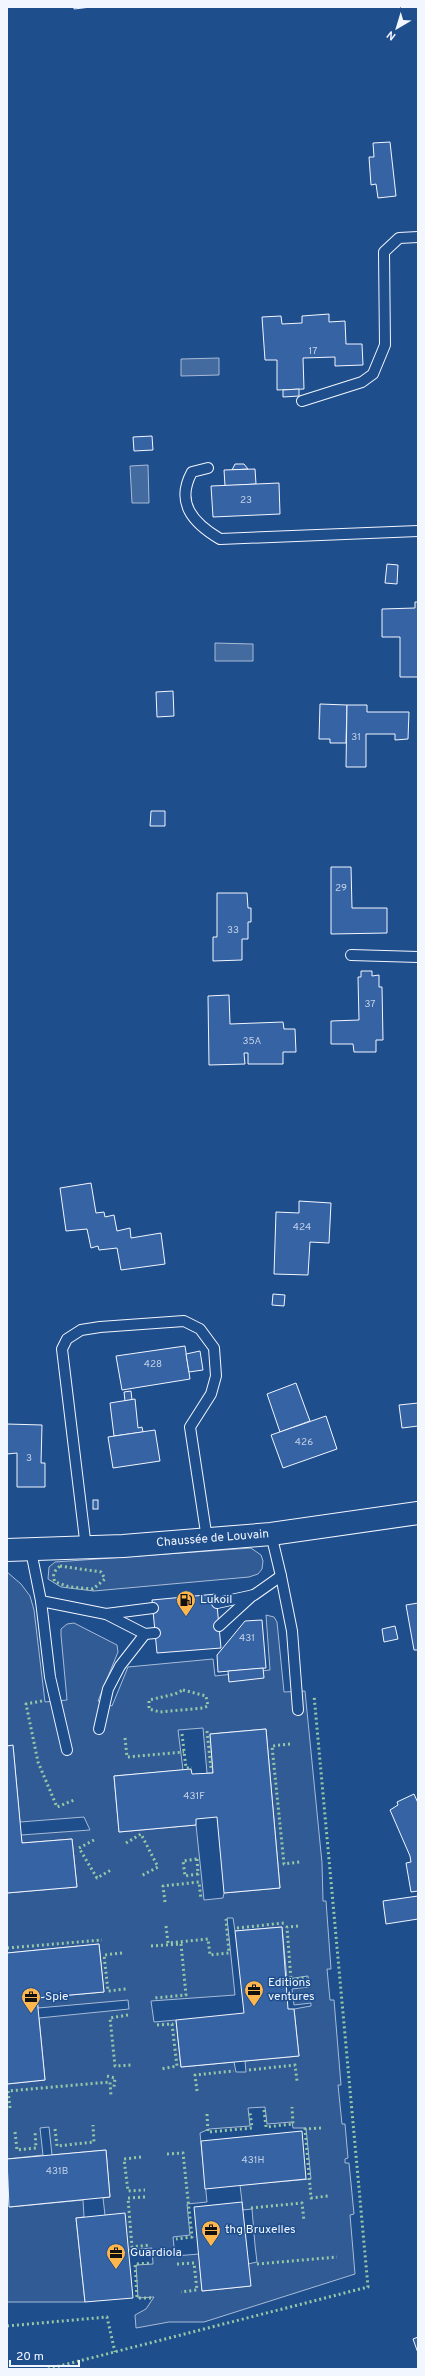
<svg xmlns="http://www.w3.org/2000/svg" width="425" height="2376" viewBox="0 0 425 2376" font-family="Overpass,sans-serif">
	<rect width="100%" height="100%" fill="#1f4e8c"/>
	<g fill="#305b95" stroke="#a8bbd7" fill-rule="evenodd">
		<path d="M 251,1548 L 261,1555 L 263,1561 L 262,1569 L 258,1574 L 249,1577 L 94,1591 L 61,1587 L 48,1579 L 49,1567 L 55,1562 Z"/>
		<path d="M 7,1572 L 21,1584 L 30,1596 L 34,1610 L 45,1702 L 67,1700 L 61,1635 L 61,1629 L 67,1624 L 74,1623 L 117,1645 L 118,1652 L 98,1701 L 112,1706 L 128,1667 L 213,1659 L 215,1676 L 270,1670 L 266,1615 L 274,1617 L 277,1622 L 284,1692 L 305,1691 L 322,1863 L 323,1901 L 326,1901 L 331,1969 L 327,1969 L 330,2000 L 334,2000 L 341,2085 L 338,2085 L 342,2124 L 345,2124 L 348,2158 L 345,2159 L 345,2163 L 349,2163 L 354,2214 L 350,2215 L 355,2274 L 204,2322 L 169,2322 L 136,2328 L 135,2315 L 146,2309 L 154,2297 L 138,2298 L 136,2265 L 153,2264 L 152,2248 L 128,2250 L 105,2215 L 103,2198 L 110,2197 L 106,2150 L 52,2155 L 49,2127 L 40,2128 L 43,2155 L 7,2159 L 7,2084 L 45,2080 L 39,2018 L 129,2009 L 128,2000 L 38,2008 L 37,1998 L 104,1992 L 99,1944 L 7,1953 L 7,1893 L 77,1887 L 72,1839 L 22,1843 L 21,1835 L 90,1830 L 84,1817 L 20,1822 L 13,1746 L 7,1746 ZM 203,1728 L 207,1773 L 213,1773 L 210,1734 L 266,1729 L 280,1888 L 224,1893 L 223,1898 L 204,1900 L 196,1825 L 119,1832 L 114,1776 L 183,1770 L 178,1730 ZM 227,1918 L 233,1918 L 235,1931 L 282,1927 L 287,1979 L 308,1976 L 309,1987 L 292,1989 L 294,2005 L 311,2003 L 311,2006 L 294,2009 L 299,2056 L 245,2061 L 246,2072 L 236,2072 L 234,2062 L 181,2067 L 176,2020 L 154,2022 L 151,2001 L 235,1995 ZM 265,2107 L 267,2124 L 292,2122 L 293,2128 L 306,2128 L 311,2179 L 240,2185 L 243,2210 L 252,2209 L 255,2245 L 257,2262 L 248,2264 L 250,2286 L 202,2291 L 199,2254 L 175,2256 L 173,2237 L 190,2235 L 187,2204 L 207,2202 L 200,2133 L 209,2129 L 250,2126 L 248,2108 Z"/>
		<path d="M 7,2183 L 10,2207 L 83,2200 L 84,2217 L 76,2218 L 85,2302 L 7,2302 Z"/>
	</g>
	<g fill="#446ba0" stroke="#a8bbd7">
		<path d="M 219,358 L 219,375 L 181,376 L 181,359 Z"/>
		<path d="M 148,465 L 149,503 L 132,503 L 130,466 Z"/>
		<path d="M 215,643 L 253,644 L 253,661 L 215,661 Z"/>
	</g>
	<g fill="#3563a3" stroke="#f2f6ff">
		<path d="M 74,7 L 91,7 L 74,9 Z"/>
		<path d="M 390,142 L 396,196 L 378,198 L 376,184 L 371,185 L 369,157 L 374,157 L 373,143 Z"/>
		<path d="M 329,314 L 329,322 L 345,321 L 346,344 L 362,344 L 363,365 L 335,366 L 335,357 L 303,358 L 304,389 L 277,390 L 277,360 L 265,360 L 262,317 L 281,316 L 282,324 L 302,323 L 302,316 Z"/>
		<path d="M 299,389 L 299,396 L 283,397 L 283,390 Z"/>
		<path d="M 152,436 L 153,450 L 134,451 L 133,437 Z"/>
		<path d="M 235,464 L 244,464 L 248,469 L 232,470 Z"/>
		<path d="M 255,469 L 256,484 L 225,486 L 224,470 Z"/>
		<path d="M 279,483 L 280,514 L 213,517 L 211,486 Z"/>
		<path d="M 387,564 L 398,565 L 397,584 L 385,583 Z"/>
		<path d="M 415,602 L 418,602 L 418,677 L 400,677 L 400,637 L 382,637 L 382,609 L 415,608 Z"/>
		<path d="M 173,691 L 174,716 L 157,717 L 156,692 Z"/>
		<path d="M 320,704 L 347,705 L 346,743 L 330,743 L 330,739 L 319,739 Z"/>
		<path d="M 347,705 L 367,705 L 367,712 L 409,712 L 408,739 L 395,740 L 395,734 L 366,734 L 366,767 L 346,767 Z"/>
		<path d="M 151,811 L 165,811 L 165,826 L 150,826 Z"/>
		<path d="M 331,867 L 351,867 L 352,908 L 387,908 L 387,933 L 331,934 Z"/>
		<path d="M 217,893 L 247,893 L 248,908 L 251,908 L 251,922 L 248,922 L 248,939 L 242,939 L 242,960 L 213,961 L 213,937 L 217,937 Z"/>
		<path d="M 361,971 L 372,971 L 372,976 L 379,975 L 379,987 L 382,987 L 383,1040 L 376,1040 L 376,1052 L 354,1052 L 353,1044 L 331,1044 L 331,1021 L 359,1020 L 358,977 L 361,977 Z"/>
		<path d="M 229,995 L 230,1024 L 283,1022 L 284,1029 L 295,1029 L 296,1052 L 283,1052 L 283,1064 L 248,1064 L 248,1053 L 244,1053 L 245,1064 L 209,1065 L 208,996 Z"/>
		<path d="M 91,1183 L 96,1213 L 104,1212 L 105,1217 L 114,1215 L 117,1231 L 130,1228 L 131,1238 L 161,1233 L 165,1264 L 121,1270 L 117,1248 L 99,1250 L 98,1246 L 91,1248 L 87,1229 L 66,1231 L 60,1188 Z"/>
		<path d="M 299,1201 L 331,1203 L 329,1243 L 310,1242 L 308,1275 L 274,1274 L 276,1212 L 299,1213 Z"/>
		<path d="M 273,1294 L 285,1295 L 284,1306 L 272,1305 Z"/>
		<path d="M 185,1346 L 190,1379 L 122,1390 L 116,1356 Z"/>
		<path d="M 200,1351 L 203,1370 L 189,1372 L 186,1354 Z"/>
		<path d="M 296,1383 L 310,1421 L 280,1432 L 267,1394 Z"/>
		<path d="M 131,1391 L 132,1400 L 125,1401 L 124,1392 Z"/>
		<path d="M 135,1399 L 138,1428 L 142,1427 L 143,1432 L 114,1436 L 110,1403 Z"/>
		<path d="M 418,1403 L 418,1426 L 402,1428 L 399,1405 Z"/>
		<path d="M 326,1416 L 337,1449 L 283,1468 L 271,1435 Z"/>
		<path d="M 7,1424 L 42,1425 L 41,1463 L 45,1463 L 45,1487 L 17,1487 L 17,1453 L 7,1454 Z"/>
		<path d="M 155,1430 L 160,1461 L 113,1468 L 108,1437 Z"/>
		<rect x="93" y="1500" width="5" height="9"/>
		<path d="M 216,1594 L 221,1648 L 157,1653 L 152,1600 Z"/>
		<path d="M 418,1603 L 418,1650 L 414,1650 L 406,1605 Z"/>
		<path d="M 262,1620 L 266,1668 L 218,1672 L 217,1655 L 245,1621 Z"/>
		<path d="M 395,1626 L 398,1639 L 384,1642 L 382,1629 Z"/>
		<path d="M 263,1668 L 264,1678 L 229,1682 L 228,1671 Z"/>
		<path d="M 266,1729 L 280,1888 L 224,1893 L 217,1817 L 196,1819 L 196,1825 L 119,1832 L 114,1776 L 191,1769 L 192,1774 L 213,1773 L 210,1734 Z"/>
		<path d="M 13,1745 L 22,1843 L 72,1839 L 77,1887 L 7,1893 L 7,1746 Z"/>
		<path d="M 414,1794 L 418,1803 L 418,1891 L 411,1892 L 406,1863 L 411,1862 L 410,1856 L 390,1810 L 398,1805 L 397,1802 Z"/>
		<path d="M 418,1896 L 418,1919 L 386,1924 L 383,1901 Z"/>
		<path d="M 282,1927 L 288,2009 L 294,2009 L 299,2056 L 181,2067 L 176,2020 L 244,2013 L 235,1931 Z"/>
		<path d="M 99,1944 L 104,1992 L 37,1998 L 45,2080 L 7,2084 L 7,1953 Z"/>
		<path d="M 302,2131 L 306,2179 L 205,2189 L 201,2141 Z"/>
		<path d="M 106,2150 L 110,2197 L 9,2207 L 7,2159 Z"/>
		<path d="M 242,2202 L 251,2286 L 202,2291 L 194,2207 Z"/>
		<path d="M 125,2213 L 133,2298 L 85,2302 L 76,2218 Z"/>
		<path d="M 418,2337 L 418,2353 L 413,2339 Z"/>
	</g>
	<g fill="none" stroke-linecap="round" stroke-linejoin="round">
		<defs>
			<g id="lane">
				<path d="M 302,401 L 362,382 L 373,374 L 385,345 L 384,252 L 399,238 L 418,237"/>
				<path d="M 208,468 L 192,472 C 175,503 193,523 220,539 L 418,531"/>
				<path d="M 351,955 L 418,957"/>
				<path d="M 86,1548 L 62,1349 L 67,1339 L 81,1330 L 100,1327 L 184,1321 L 200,1329 L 214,1348 L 216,1376 L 211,1394 L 190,1427 L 207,1539"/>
				<path d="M 31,1551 L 41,1601 L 106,1614 L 153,1608"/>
				<path d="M 281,1576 L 292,1631 L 298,1710"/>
				<path d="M 41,1601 L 50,1677 L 67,1750"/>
				<path d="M 217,1603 L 254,1595 L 281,1576 L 271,1534"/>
				<path d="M 106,1614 L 145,1634 L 155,1633"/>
				<path d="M 219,1626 L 253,1595"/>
				<path d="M 99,1729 L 108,1689 L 120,1666 L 145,1634"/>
			</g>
			<g id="secondary">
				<path id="s1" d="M 7,1550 L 123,1546 L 271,1534 L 418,1513"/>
			</g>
		</defs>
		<use href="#lane" stroke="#f2f6ff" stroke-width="12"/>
		<use href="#secondary" stroke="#f2f6ff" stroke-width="24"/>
		<use href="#lane" stroke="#1f4e8c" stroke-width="10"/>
		<use href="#secondary" stroke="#1f4e8c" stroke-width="22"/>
		<g stroke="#97c8a6" stroke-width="3" stroke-dasharray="2 3" stroke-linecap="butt">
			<path d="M 60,1566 L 101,1572 L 105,1579 L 93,1589 L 70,1587 L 55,1582 C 52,1575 54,1571 60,1566 Z"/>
			<path d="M 183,1690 L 206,1696 L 208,1706 L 203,1708 L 160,1712 L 149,1709 L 149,1700 L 175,1694 Z"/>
			<path d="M 42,1701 L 26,1704 L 38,1762 L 57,1807 L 74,1800"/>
			<path d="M 207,1731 L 211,1768"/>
			<path d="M 182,1734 L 186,1768 L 192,1768"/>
			<path d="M 125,1738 L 127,1757 L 184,1752"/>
			<path d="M 290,1744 L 272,1746 L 284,1864 L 300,1862"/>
			<path d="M 94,1840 L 79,1848 L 97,1878 L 111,1870"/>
			<path d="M 126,1843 L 141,1834 L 158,1867 L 141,1876"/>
			<path d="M 197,1859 L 198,1874 L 185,1876 L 183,1861 Z"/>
			<path d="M 165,1902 L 163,1886 L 199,1882 L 201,1899"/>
			<path d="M 166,1926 L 168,1943 L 208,1939 L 210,1955 L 229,1953 L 226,1919"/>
			<path d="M 298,1926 L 287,1927 L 291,1980 L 307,1977"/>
			<path d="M 237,1928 L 284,1923"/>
			<path d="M 151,1946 L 181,1944 L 186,1995 L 154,1998"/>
			<path d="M 7,1948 L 102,1940"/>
			<path d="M 122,1953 L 104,1955 L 108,1991 L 126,1989"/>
			<path d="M 128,2015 L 110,2018 L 115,2066 L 132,2065"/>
			<path d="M 157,2025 L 172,2024 L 177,2066 L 161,2069"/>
			<path d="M 249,2070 L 295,2065 L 297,2081"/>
			<path d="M 107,2076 L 115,2078 L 114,2087"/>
			<path d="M 197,2091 L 195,2075 L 234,2071"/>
			<path d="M 10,2108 L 8,2091 L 110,2082 L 111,2096"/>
			<path d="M 264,2110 L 266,2127 L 293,2124 L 292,2107"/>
			<path d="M 207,2114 L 208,2132 L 252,2128 L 250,2112"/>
			<path d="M 321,2128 L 305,2129 L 311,2198 L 328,2196"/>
			<path d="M 55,2129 L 57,2146 L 94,2142 L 93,2125"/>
			<path d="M 15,2132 L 17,2150 L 36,2148 L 35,2131"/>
			<path d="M 167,2154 L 183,2153 L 192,2237 L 176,2239"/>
			<path d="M 141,2157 L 124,2159 L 128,2191 L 145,2190"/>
			<path d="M 145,2197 L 128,2198 L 132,2247 L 150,2245"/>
			<path d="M 251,2208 L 302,2203 L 304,2221"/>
			<path d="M 177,2264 L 194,2263 L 197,2290 L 181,2292"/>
			<path d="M 257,2264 L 337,2257"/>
			<path d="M 151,2298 L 137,2298 L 135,2264 L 151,2263"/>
			<path d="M 7,2326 L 107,2317 L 115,2352"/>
			<path d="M 48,2369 L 368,2287 L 314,1695"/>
		</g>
	</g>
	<defs>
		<symbol id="fuel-pin" viewBox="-11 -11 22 30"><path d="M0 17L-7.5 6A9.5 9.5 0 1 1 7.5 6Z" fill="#ffb74d" stroke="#1f4e8c"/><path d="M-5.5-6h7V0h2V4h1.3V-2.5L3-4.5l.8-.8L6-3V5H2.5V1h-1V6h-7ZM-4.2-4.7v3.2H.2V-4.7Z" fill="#111"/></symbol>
		<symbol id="office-pin" viewBox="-11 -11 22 30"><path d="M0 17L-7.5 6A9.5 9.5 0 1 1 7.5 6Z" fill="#ffb74d" stroke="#1f4e8c"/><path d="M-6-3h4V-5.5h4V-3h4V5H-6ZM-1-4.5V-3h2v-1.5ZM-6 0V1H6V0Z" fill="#111"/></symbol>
	</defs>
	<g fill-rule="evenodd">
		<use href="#fuel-pin" x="175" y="1589" width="22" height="30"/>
		<use href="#office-pin" x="243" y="1979" width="22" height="30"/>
		<use href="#office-pin" x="20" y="1986" width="22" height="30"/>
		<use href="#office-pin" x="200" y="2219" width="22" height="30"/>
		<use href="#office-pin" x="105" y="2242" width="22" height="30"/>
	</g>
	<g text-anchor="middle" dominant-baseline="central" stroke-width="3" stroke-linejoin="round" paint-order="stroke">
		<g font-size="10" fill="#c3d1e8">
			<text x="313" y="351">17</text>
			<text x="246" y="500">23</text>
			<text x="356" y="737">31</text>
			<text x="341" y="888">29</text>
			<text x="233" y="930">33</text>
			<text x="370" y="1004">37</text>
			<text x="252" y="1041">35A</text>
			<text x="302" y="1227">424</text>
			<text x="153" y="1364">428</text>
			<text x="304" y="1442">426</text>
			<text x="29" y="1458">3</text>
			<text x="247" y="1638">431</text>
			<text x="194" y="1796">431F</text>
			<text x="253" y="2160">431H</text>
			<text x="57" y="2171">431B</text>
		</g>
		<g font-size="12" fill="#f2f6ff" stroke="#1f4e8c">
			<text stroke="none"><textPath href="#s1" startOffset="206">Chaussée de Louvain</textPath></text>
		</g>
		<g font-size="12" fill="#f2f6ff" stroke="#1f4e8c" text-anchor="start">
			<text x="200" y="1600">Lukoil</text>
			<text x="268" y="1983">Editions<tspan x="268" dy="14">ventures</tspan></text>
			<text x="45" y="1997">Spie</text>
			<text x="225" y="2230">thg Bruxelles</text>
			<text x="130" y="2253">Guardiola</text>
		</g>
	</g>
	<rect width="425" height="2376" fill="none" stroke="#f2f6ff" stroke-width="16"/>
	<g transform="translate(397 28) rotate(218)" stroke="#1f4e8c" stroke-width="3" paint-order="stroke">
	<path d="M0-3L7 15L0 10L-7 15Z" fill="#f2f6ff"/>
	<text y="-6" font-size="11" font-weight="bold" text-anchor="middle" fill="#f2f6ff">N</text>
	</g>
	<path d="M10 2360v6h69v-6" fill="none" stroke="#f2f6ff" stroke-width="2"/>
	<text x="16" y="2360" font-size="12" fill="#f2f6ff" stroke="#1f4e8c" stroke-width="3" paint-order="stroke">20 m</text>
</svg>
